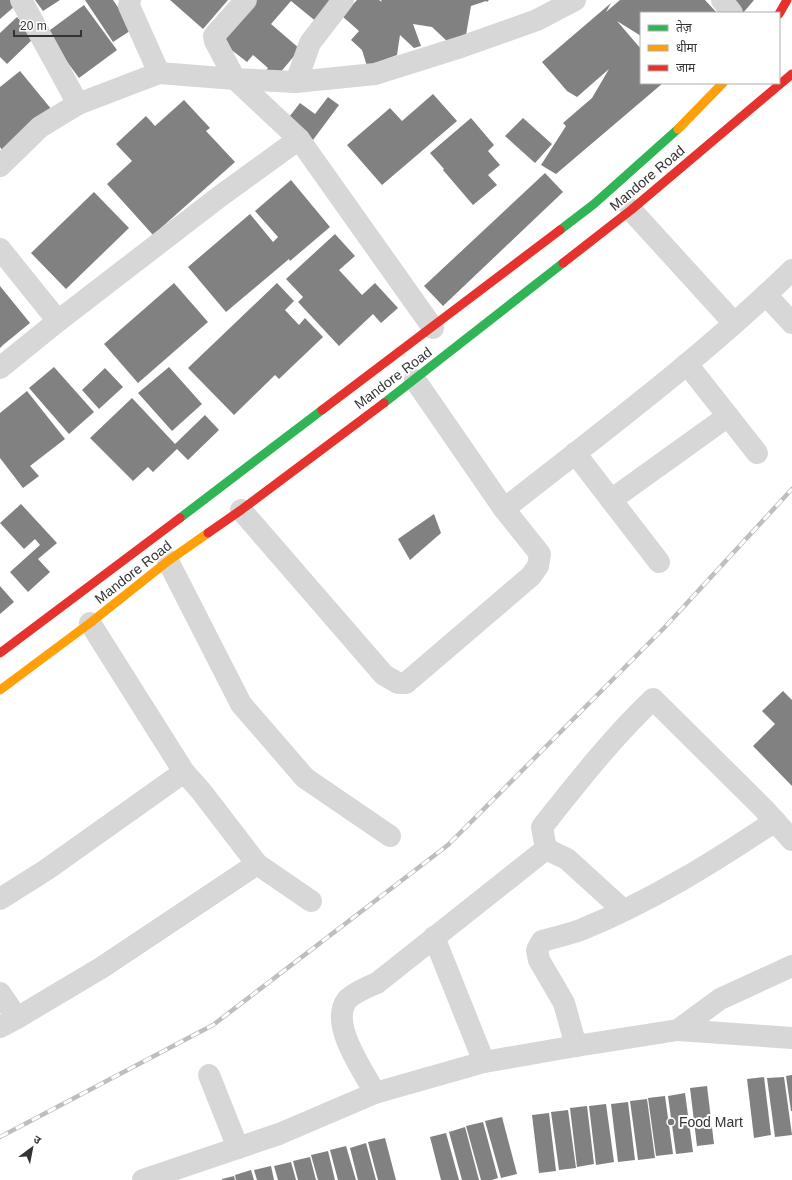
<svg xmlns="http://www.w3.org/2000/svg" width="792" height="1180" viewBox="0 0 792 1180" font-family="Helvetica,'Noto Sans Devanagari',sans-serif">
	<rect width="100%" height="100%" fill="#fff"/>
	<g fill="#818181">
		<path d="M 0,0 L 10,0 L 15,6 L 0,19 Z"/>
		<path d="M 35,0 L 60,0 L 43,11 Z"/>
		<path d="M 85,0 L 113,0 L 133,29 L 113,42 Z"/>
		<path d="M 170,0 L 228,0 L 203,29 Z"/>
		<path d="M 256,0 L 338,0 L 318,23 L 291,1 L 271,24 L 300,49 L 274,80 L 265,72 L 268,68 L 253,55 L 247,62 L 220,41 Z"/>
		<path d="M 357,0 L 379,0 L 382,2 L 381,0 L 489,0 L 487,2 L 486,1 L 471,6 L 466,35 L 448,42 L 432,27 L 413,24 L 421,46 L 414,48 L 400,35 L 397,55 L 367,66 L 362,50 L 351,40 L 359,31 L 342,16 Z"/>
		<path d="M 620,0 L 705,0 L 717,13 L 641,13 L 641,36 L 617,21 L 641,49 L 641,83 L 663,83 L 556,174 L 541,165 L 566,126 L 563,123 L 592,98 L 609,69 L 577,97 L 567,91 L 542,62 L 611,3 L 606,12 Z"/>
		<path d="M 728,0 L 754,0 L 743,13 Z"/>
		<path d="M 84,5 L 117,50 L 79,78 L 46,33 Z"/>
		<path d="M 17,17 L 35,37 L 7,64 L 0,57 L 0,33 Z"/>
		<path d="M 20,71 L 52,110 L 2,150 L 0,147 L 0,87 Z"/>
		<path d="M 433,94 L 457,121 L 382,185 L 347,145 L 390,108 L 402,121 Z"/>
		<path d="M 328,97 L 339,105 L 313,140 L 286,121 L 300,103 L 315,114 Z"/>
		<path d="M 184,100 L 210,128 L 206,131 L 235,162 L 153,235 L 107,184 L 132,161 L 116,144 L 146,116 L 155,126 Z"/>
		<path d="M 471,118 L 494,145 L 488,151 L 500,165 L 488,175 L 497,185 L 473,205 L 443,170 L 444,169 L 430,153 Z"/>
		<path d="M 523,118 L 552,144 L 535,163 L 505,136 Z"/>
		<path d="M 545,173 L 563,192 L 443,306 L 424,286 Z"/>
		<path d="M 291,180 L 330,227 L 290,261 L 289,259 L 226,312 L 188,267 L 250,214 L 273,242 L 278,237 L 255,211 Z"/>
		<path d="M 94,192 L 129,228 L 66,289 L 31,253 Z"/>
		<path d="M 335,234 L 355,256 L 339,270 L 362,295 L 375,283 L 398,308 L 381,323 L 373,314 L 339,346 L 298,302 L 303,297 L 286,279 Z"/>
		<path d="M 174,283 L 208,322 L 138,383 L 104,344 Z"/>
		<path d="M 277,283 L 294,301 L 285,310 L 299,325 L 305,318 L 323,337 L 279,379 L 275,375 L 234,415 L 188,368 Z"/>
		<path d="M 0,286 L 30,323 L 3,345 L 0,348 Z"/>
		<path d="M 54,367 L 94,412 L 69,434 L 29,388 Z"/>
		<path d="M 169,367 L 202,404 L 172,431 L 138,393 Z"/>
		<path d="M 105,368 L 123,387 L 99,409 L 82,390 Z"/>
		<path d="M 27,391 L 65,439 L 30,466 L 39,476 L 23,488 L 0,458 L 0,413 Z"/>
		<path d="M 132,398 L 175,444 L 205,415 L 219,430 L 188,460 L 177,449 L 153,472 L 148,467 L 133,481 L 90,438 Z"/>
		<path d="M 21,504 L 57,543 L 38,559 L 50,572 L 28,592 L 10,572 L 40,545 L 35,539 L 24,549 L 0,523 Z"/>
		<path d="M 434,514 L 441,533 L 410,560 L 398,539 Z"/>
		<path d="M 0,586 L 14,602 L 0,614 Z"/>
		<path d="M 783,691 L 792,700 L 792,786 L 753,746 L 775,724 L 762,711 Z"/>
		<path d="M 792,1075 L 792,1111 L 791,1111 L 786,1076 Z"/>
		<path d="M 764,1077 L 771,1135 L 754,1138 L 747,1079 Z"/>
		<path d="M 784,1077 L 792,1135 L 775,1137 L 767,1078 Z"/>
		<path d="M 707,1086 L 714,1144 L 697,1146 L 690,1088 Z"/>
		<path d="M 685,1093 L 693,1152 L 676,1154 L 668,1096 Z"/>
		<path d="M 665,1096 L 673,1154 L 656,1156 L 648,1098 Z"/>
		<path d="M 647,1099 L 655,1158 L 638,1160 L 630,1101 Z"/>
		<path d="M 628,1102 L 635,1160 L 618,1162 L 611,1104 Z"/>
		<path d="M 606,1104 L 614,1162 L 596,1165 L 589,1106 Z"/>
		<path d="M 587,1106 L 594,1164 L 577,1167 L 570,1108 Z"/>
		<path d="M 568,1110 L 576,1168 L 559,1170 L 551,1112 Z"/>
		<path d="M 549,1113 L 556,1171 L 539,1173 L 532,1115 Z"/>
		<path d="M 502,1117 L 517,1174 L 501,1178 L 485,1121 Z"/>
		<path d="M 483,1122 L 498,1178 L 492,1180 L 481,1180 L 466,1126 Z"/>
		<path d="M 465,1127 L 479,1180 L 462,1180 L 449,1132 Z"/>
		<path d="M 446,1133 L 459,1180 L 441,1180 L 430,1137 Z"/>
		<path d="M 385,1138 L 396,1180 L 378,1180 L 368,1142 Z"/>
		<path d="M 366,1143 L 376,1180 L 358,1180 L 350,1148 Z"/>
		<path d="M 346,1146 L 356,1180 L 338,1180 L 330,1150 Z"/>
		<path d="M 328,1151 L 335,1180 L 318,1180 L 311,1155 Z"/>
		<path d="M 310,1157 L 316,1180 L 298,1180 L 293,1161 Z"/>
		<path d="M 291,1162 L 296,1180 L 278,1180 L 274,1166 Z"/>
		<path d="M 271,1166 L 274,1180 L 257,1180 L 254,1170 Z"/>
		<path d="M 251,1170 L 254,1180 L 236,1180 L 235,1175 Z"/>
		<path d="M 234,1176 L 235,1180 L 222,1180 L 222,1179 Z"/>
	</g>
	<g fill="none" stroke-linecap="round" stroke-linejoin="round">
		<g stroke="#d7d7d7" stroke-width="22">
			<path d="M 21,0 L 78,104"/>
			<path d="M 130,0 L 129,6 L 159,73"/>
			<path d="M 246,0 L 214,36 L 215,41 L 235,79 L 296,82 L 375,74 L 461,47 L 537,20 L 575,0"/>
			<path d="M 722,0 L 732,13"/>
			<path d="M 296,82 L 310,43 L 343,0"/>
			<path d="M 0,166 L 40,127 L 78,104 L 159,73 L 235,79 L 299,139 L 433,328"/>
			<path d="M 631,210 L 734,323"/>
			<path d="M 0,249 L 58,321 L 219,197 L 299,139"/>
			<path d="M 766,295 L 792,323"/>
			<path d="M 687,364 L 757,453"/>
			<path d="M 0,368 L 58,321"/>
			<path d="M 575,453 L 659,562"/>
			<path d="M 611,500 L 728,416"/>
			<path d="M 504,509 C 602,432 703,357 792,270"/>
			<path d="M 241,510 L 384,675 L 398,683 L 406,683 L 531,576 L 538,566 L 540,554 L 504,509 L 415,380"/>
			<path d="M 168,561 L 241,704 L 305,778 L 390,836"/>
			<path d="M 90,623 L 184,772 L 201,791 L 257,864 L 311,901"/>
			<path d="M 792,840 L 763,808 L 653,699 C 612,738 577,783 542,827 L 546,849 L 377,983 C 369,986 352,994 347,1000 C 329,1024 363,1070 375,1093 L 484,1062 L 576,1046 L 678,1030 L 720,999 L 792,966"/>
			<path d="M 546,849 L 567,859 L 623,910"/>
			<path d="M 0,899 L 46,870 L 184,772"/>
			<path d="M 434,937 L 484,1062"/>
			<path d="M 0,993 L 17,1018 L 101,968 L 257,864"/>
			<path d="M 0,1027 L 17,1018"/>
			<path d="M 678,1030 L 792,1038"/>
			<path d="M 576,1046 L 564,1003 L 539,960 L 537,950 L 542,941 C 556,937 570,934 583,929 C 651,901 714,862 775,821"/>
			<path d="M 209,1075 L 238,1148"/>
			<path d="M 143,1180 L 279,1134 L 375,1093"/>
		</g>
		<g stroke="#30b455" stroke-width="9">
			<path d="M 560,230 L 594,204 L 678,129"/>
			<path d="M 384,403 L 563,263"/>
			<path d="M 180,518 L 322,410"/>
		</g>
		<g stroke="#ff9f0a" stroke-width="9">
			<path d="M 678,129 L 723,83"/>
			<path d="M 0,690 L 90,623 L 168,561 L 208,533"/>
		</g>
		<g stroke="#e5322d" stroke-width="9">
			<path d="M 779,14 L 787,0"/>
			<path d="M 563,263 L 631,210 L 792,74"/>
			<path d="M 322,410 L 560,230"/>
			<path d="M 208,533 L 241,510 L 384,403"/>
			<path d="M 0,653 L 180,518"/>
		</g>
		<defs>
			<path id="rail" d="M 0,1137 L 213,1025 L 448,845 L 665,627 L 792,489"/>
		</defs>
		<use href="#rail" stroke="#bebebe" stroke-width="4.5"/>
		<use href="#rail" stroke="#fff" stroke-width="3" stroke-dasharray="9" stroke-linecap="butt"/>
	</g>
	<circle fill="#7a7a7a" stroke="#fff" stroke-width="1.5" cx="671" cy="1122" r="4"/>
	<g text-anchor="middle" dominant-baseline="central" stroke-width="4" stroke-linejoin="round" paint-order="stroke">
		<g font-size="14" fill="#333" stroke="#fff">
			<text transform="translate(647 178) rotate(-40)">Mandore Road</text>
			<text transform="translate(393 378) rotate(-37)">Mandore Road</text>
			<text transform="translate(133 572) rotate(-38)">Mandore Road</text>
		</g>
		<g font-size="14" fill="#333" stroke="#fff" text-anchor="start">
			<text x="679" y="1122">Food Mart</text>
		</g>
	</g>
	<rect x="640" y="12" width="140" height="72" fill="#ffffff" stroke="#adadad"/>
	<rect x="648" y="25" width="20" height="6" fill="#30b455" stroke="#adadad"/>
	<text x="676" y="32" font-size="12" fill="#333333">तेज़</text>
	<rect x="648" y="45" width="20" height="6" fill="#ff9f0a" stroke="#adadad"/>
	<text x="676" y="52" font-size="12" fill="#333333">धीमा</text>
	<rect x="648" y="65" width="20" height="6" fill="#e5322d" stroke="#adadad"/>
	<text x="676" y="72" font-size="12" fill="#333333">जाम</text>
	<g transform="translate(32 1148) rotate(32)" stroke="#ffffff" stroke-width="3" paint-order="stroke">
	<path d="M0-3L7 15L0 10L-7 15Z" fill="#333333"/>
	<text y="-6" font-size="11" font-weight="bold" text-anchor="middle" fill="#333333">उ</text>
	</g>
	<path d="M14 30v6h67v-6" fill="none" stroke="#333333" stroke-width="2"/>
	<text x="20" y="30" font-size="12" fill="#333333" stroke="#ffffff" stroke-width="3" paint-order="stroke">20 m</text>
</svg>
